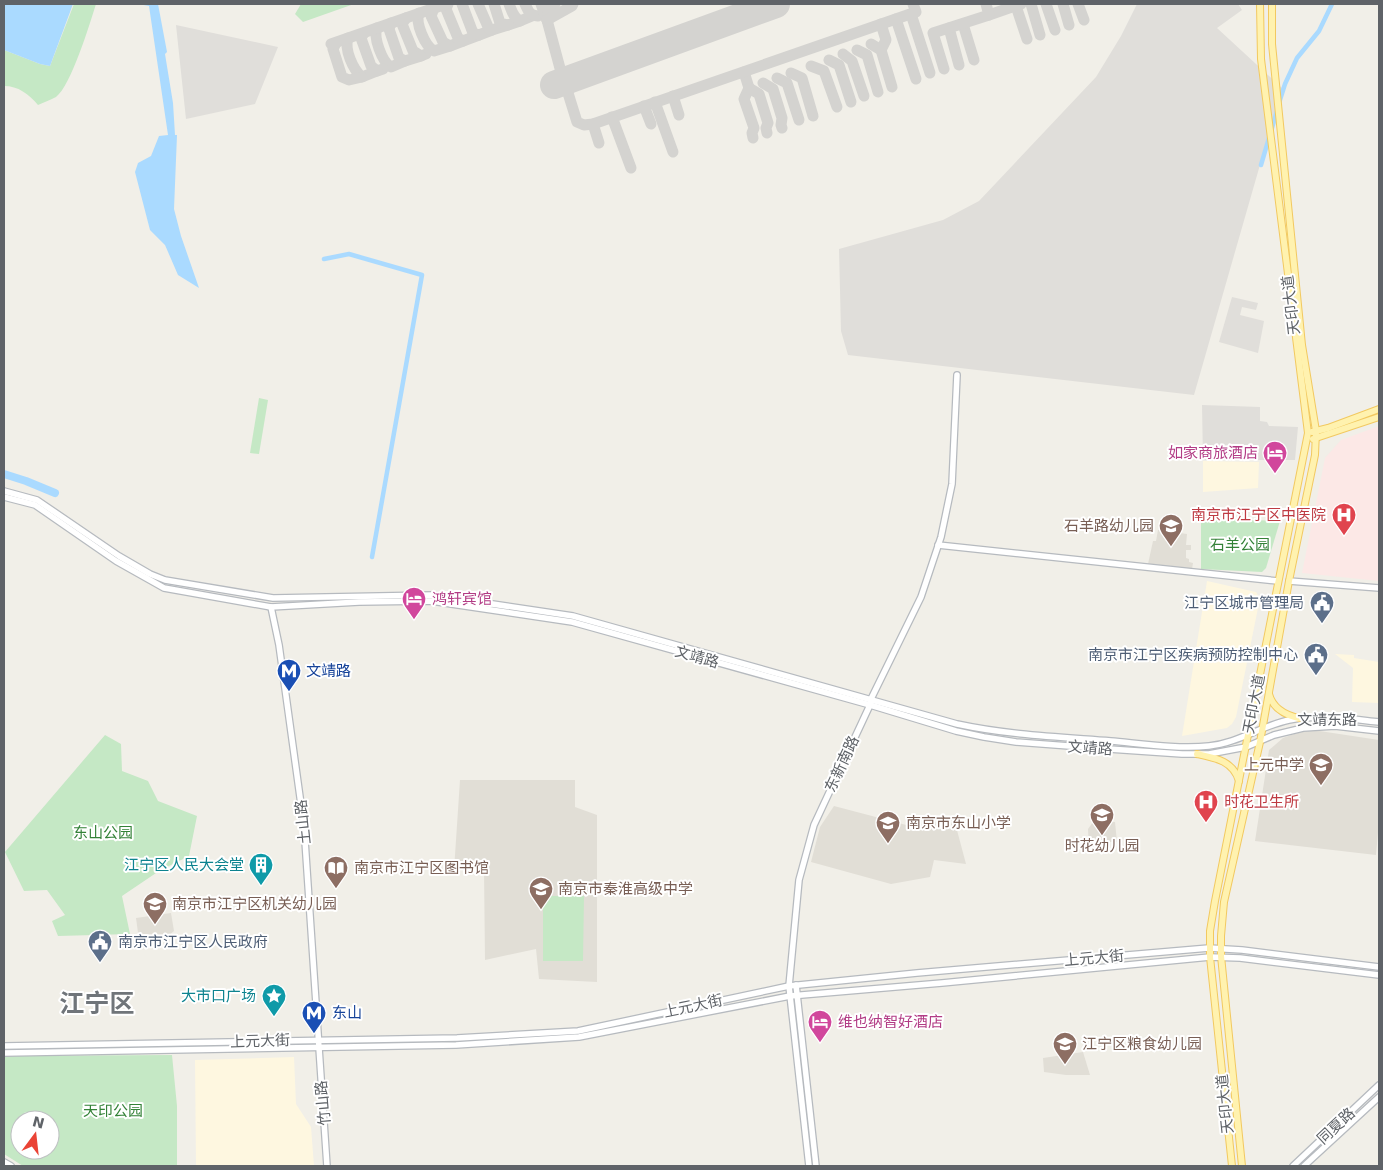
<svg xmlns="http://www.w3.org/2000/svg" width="1383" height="1170" viewBox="0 0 1383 1170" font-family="'DejaVu Sans','Noto Sans SC',sans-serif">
	<rect width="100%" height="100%" fill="#f1efe8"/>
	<g fill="#fef7e0">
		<path d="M 1203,461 L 1259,462 L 1258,488 L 1203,492 Z"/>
		<path d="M 1207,581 L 1256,592 L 1259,597 L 1259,603 L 1236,717 L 1232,724 L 1227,728 L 1182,736 Z"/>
		<path d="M 1335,654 L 1354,655 L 1354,658 L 1379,662 L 1379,703 L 1352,702 L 1353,668 Z"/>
		<path d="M 294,1057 L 296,1104 L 311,1127 L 314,1166 L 196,1166 L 195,1060 Z"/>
	</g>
	<g fill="#e0deda">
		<path d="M 1137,4 L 1238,4 L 1242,10 L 1217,28 L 1282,88 L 1194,395 L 848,355 L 841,331 L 839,249 L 943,220 L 979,201 L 1096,77 L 1121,36 Z"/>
		<path d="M 176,25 L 278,47 L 255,104 L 186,119 Z"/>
		<path d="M 1232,297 L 1258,303 L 1256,310 L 1242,307 L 1240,315 L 1264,321 L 1258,353 L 1219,342 Z"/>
		<path d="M 1202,405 L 1260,407 L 1260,421 L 1267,422 L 1269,426 L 1298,427 L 1295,460 L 1203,460 Z"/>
	</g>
	<g fill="#e1ded6">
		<path d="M 1158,530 L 1187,534 L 1186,545 L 1191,545 L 1191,550 L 1186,550 L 1186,558 L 1189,559 L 1189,562 L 1193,563 L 1192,569 L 1148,564 L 1153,541 L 1156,541 Z"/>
		<path d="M 1313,730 L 1379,740 L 1379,821 L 1376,855 L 1255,841 L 1269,750 L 1283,738 L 1297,733 Z"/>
		<path d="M 460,780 L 575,780 L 575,807 L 597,815 L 597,982 L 539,979 L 536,949 L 485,960 L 484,870 L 454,870 Z"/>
		<path d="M 834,806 L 910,826 L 954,819 L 966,864 L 934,860 L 930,877 L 891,884 L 811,862 L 820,827 Z"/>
		<path d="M 1093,822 L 1115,822 L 1117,842 L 1103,842 L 1102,846 L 1089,848 L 1088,829 Z"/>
		<path d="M 171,913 L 174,931 L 169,935 L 139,940 L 136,918 Z"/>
		<path d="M 1083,1052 L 1090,1075 L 1066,1075 L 1044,1072 L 1043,1058 Z"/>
	</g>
	<path fill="#fce8e6" d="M 1379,426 L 1379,581 L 1302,573 L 1325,458 L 1341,440 Z"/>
	<g fill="#c5e8c5" fill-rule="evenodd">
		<path d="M 74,4 L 96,4 C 90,23 71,86 56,97 C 51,100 44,102 38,105 C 29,94 18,86 4,86 L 4,50 L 40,64 L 50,66 Z"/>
		<path d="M 301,4 L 354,4 L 303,22 L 295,14 Z"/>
		<path d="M 259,398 L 268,400 L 259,454 L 250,453 Z"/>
		<path d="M 1201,518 L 1280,521 L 1266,568 L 1262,572 L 1201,569 Z"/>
		<path d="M 105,735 L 121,744 L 122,771 L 148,781 L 158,801 L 197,816 L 189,856 L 159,871 L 122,896 L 130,934 L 58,936 L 52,921 L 65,915 L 47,890 L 24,891 L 5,852 Z"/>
		<path d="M 543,896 L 584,896 L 583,961 L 543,961 Z"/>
		<path d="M 172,1055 L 177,1106 L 177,1166 L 23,1166 L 4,1154 L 4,1056 ZM 20,1120 L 50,1120 L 50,1150 L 20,1150 Z"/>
	</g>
	<g fill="#aadaff">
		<path d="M 4,4 L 73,4 L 50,66 L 40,64 L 4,50 Z"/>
		<path d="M 138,4 L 158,4 L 167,52 L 165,54 L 173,103 L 175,135 L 177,135 L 174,209 L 181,236 L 199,288 L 178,275 L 165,245 L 150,230 L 135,172 L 138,163 L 151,156 L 159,136 L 168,135 L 149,6 Z"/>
	</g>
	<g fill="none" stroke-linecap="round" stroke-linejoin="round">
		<g stroke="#aadaff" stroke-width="4.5">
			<path d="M 1279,103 L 1285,84 L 1297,58 L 1319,31 L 1332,4"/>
			<path d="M 1261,165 L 1277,111"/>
			<path d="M 324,259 L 349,254 L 422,275 L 372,557"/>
		</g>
		<path stroke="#aadaff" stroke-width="8" d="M 4,474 L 26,481 L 55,493"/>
		<g stroke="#d4d3d0" stroke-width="11">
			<path d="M 448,4 L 446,9 L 458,38 L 463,41 L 479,35"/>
			<path d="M 462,4 L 473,33 L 479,35 L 492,30"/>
			<path d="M 478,4 L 489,29 L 492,30 L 508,25"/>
			<path d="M 494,4 L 500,23 L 508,25 L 520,21"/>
			<path d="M 509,4 C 512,11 513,17 520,21 L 532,16"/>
			<path d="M 525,4 C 529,12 529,15 538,16"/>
			<path d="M 541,4 L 547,20"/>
			<path d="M 555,4 L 548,13 L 547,20 L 561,72"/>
			<path d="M 1031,4 L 1040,35"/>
			<path d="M 1046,4 L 1055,30"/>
			<path d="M 1063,4 L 1069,25"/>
			<path d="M 1078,4 L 1084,20"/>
			<path d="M 1016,6 L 1027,39"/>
			<path d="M 434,8 L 431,16 L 443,42 L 450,46 L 463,41"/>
			<path d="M 419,13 C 415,23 425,46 434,51 L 450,46"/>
			<path d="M 911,14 L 930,73"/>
			<path d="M 989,15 L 1021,4"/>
			<path d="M 406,18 L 402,24 L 413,51 L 421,56 L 426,54"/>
			<path d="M 896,19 L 916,79"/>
			<path d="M 547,20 L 572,6 L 573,4"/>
			<path d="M 391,23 L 389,29 L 399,58 L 405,61 L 421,56"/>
			<path d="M 963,24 L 974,60"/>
			<path d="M 377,28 C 373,37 382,62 391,67 L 405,61"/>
			<path d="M 949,28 L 959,65"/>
			<path d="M 364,33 L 361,38 L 371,66 L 377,71 L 383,69"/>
			<path d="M 348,38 C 344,49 353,70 362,77 L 377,71"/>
			<path d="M 336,43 L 333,49 L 342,77 L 349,80 L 362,77"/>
			<path d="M 331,44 L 446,4"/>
			<path d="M 871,44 L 881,50 L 892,87"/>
			<path d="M 857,50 L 867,55 L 878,92"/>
			<path d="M 881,50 L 886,40 L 881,24"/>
			<path d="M 843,54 L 852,61 L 864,96"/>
			<path d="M 829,60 L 839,65 L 851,102"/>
			<path d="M 811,66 L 824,71 L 837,107"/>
			<path d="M 944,69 L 933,33 L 989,15 L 986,4"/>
			<path d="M 744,72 L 749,88 L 744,99 L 754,128 L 752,133 L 753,138"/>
			<path d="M 791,73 L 802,78 L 813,116"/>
			<path d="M 581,75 L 572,83 L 568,93 L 577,122 L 584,125 L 593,124 L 916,12 L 913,4"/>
			<path d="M 777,78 L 787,83 L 799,120"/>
			<path d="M 763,83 L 773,89 L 782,118 L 781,125 L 782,128"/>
			<path d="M 749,88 L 759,94 L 768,123 L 766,128 L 767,133"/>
			<path d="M 673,96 L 679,115"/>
			<path d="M 655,102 L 673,152"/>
			<path d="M 644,106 L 651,124"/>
			<path d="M 612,117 L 631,168"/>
			<path d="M 593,124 L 599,143"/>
		</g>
		<path stroke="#d4d3d0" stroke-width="28" d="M 554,85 L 776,4"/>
		<defs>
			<g id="secondary">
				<path d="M 4,491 L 37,500 L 119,556 L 150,574 L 165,580 L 273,598 L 432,595 L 573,616 L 957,724 C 1008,735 1059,737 1111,741 C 1144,744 1177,749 1209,746 C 1238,743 1261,726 1289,720 C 1318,714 1350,719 1379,722"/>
				<path d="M 4,497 L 35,505 L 116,561 L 164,588 L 271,607 L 359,602 L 431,601 L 572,622 L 870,705 L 956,731 L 984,737 L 1016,742 L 1109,749 L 1182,754 L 1209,754 L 1246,747 L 1274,735 L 1303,728 L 1335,726 L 1379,731"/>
				<path d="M 938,545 L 1278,581"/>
				<path d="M 1289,581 L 1379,588"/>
				<path d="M 271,607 L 279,645 L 304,826 L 327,1166"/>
				<path d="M 796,985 L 816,1166"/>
				<path d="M 4,1046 L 457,1038 L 578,1031 L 789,986 L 917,973 L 1209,948 L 1242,950 L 1379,967"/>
				<path d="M 4,1053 L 456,1045 L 579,1037 L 790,996 L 942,983 L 1210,957 L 1240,958 L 1379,975"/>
				<path d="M 4,1162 L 11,1166"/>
				<path d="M 809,1166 L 789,986 L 799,880 L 814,825 L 870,705 L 871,699 L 921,597 L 941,537 L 952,484 L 957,375"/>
				<path d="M 1293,1166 L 1379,1085"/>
				<path d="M 1304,1166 L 1379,1097"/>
			</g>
			<g id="primary">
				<path d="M 1312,432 L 1328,428 L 1379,409"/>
				<path d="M 1313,439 L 1379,417"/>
				<path d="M 1269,694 C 1273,709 1285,715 1299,718"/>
				<path d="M 1197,754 C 1216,758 1233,761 1239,781"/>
				<path d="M 1232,1166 L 1210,957 L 1210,931 L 1215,901 L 1308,433 L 1261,59 L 1260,4"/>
				<path d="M 1242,1166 L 1221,956 L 1221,936 L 1224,902 L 1260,742 L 1289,581 L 1315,455 L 1316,431 L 1302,345 L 1272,44 L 1272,4"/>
			</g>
		</defs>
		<use href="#secondary" stroke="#b6babf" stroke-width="8"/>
		<use href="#primary" stroke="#f2c960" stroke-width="8"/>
		<use href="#secondary" stroke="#fff" stroke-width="5.5"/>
		<use href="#primary" stroke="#fff2af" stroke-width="6"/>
	</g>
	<defs>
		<symbol id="hotel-pin" viewBox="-11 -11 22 30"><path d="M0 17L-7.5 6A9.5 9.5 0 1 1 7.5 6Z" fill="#d1479c" stroke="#fff"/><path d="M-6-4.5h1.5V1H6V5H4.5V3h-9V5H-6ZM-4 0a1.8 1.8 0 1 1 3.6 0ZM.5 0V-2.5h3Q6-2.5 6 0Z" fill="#fff"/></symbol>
		<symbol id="hospital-pin" viewBox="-11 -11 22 30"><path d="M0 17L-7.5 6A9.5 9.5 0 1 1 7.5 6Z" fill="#e0444e" stroke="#fff"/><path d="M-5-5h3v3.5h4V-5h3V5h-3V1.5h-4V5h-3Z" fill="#fff"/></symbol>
		<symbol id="school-pin" viewBox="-11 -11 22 30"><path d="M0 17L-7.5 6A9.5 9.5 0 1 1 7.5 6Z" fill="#8d6e63" stroke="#fff"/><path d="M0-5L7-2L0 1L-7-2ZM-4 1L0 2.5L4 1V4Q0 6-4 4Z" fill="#fff"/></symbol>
		<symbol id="civic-pin" viewBox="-11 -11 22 30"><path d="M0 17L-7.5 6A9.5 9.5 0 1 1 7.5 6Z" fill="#5c6f8a" stroke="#fff"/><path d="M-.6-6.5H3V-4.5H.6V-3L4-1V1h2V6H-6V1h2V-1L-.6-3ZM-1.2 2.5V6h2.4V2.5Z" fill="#fff"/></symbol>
		<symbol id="metro-pin" viewBox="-11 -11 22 30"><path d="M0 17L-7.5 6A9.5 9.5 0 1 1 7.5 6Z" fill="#1a4fb4" stroke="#fff"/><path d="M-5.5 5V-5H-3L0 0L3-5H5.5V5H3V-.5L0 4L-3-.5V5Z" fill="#fff"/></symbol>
		<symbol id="building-pin" viewBox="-11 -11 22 30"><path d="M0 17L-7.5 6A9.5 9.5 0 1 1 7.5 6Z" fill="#0f9aa8" stroke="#fff"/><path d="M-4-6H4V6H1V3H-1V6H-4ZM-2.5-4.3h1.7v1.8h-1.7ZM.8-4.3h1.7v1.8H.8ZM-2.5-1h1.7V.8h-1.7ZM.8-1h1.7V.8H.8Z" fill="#fff"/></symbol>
		<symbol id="library-pin" viewBox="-11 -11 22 30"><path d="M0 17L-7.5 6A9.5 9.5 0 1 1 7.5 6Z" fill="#8d6e63" stroke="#fff"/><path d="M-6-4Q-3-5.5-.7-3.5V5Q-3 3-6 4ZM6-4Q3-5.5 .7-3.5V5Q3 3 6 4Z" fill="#fff"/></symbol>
		<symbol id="sight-pin" viewBox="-11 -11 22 30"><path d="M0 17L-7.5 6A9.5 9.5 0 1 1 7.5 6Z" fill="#0f9aa8" stroke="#fff"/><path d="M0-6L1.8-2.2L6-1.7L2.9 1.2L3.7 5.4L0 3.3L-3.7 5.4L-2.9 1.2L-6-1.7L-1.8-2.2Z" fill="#fff"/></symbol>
	</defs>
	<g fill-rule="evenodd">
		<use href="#hotel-pin" x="1261" y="439" width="28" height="38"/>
		<use href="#hospital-pin" x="1330" y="501" width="28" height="38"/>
		<use href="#school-pin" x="1157" y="512" width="28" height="38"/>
		<use href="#hotel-pin" x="400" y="585" width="28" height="38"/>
		<use href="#civic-pin" x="1308" y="589" width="28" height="38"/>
		<use href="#civic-pin" x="1302" y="641" width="28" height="38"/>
		<use href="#metro-pin" x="275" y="657" width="28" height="38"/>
		<use href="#school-pin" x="1307" y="751" width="28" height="38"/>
		<use href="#hospital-pin" x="1192" y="788" width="28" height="38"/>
		<use href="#school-pin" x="1088" y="801" width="28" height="38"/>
		<use href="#school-pin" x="874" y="809" width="28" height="38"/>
		<use href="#building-pin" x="247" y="851" width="28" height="38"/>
		<use href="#library-pin" x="322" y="854" width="28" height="38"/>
		<use href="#school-pin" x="527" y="875" width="28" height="38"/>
		<use href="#school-pin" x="141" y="890" width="28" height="38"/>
		<use href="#civic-pin" x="86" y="928" width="28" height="38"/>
		<use href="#sight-pin" x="260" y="982" width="28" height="38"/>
		<use href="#metro-pin" x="300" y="999" width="28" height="38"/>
		<use href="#hotel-pin" x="806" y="1008" width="28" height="38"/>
		<use href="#school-pin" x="1051" y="1030" width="28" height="38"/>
	</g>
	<g text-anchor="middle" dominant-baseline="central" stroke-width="4" stroke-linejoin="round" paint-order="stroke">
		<g font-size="15" fill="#5f6368" stroke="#fff">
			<text transform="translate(1291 305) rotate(-97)">天印大道</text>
			<text transform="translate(697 657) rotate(16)">文靖路</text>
			<text transform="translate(1254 704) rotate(-79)">天印大道</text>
			<text x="1327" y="720">文靖东路</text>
			<text transform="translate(1090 748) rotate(4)">文靖路</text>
			<text transform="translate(842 764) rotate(-65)">东新南路</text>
			<text transform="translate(303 822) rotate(-96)">土山路</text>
			<text transform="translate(1094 958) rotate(-5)">上元大街</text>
			<text transform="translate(693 1006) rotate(-12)">上元大街</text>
			<text transform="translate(260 1041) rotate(-2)">上元大街</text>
			<text transform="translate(323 1103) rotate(-95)">竹山路</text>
			<text transform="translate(1225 1104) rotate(-96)">天印大道</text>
			<text transform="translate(1336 1126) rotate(-43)">同夏路</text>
		</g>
		<g font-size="15" fill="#b23c85" stroke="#fff" text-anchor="start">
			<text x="1258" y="453" text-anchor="end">如家商旅酒店</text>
			<text x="432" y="599">鸿轩宾馆</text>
			<text x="838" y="1022">维也纳智好酒店</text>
		</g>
		<g font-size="15" fill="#be3a42" stroke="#fff" text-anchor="end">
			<text x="1326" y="515">南京市江宁区中医院</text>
			<text x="1224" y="802" text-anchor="start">时花卫生所</text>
		</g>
		<g font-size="15" fill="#785e54" stroke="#fff" text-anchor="start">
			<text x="1154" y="526" text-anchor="end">石羊路幼儿园</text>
			<text x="1304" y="765" text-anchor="end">上元中学</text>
			<text x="906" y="823">南京市东山小学</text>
			<text x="1102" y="846" text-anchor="middle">时花幼儿园</text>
			<text x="354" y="868">南京市江宁区图书馆</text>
			<text x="558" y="889">南京市秦淮高级中学</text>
			<text x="172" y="904">南京市江宁区机关幼儿园</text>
			<text x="1082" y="1044">江宁区粮食幼儿园</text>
		</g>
		<g font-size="15" fill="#348238" stroke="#fff">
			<text x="1240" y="545">石羊公园</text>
			<text x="103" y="833">东山公园</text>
			<text x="113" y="1111">天印公园</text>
		</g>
		<g font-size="15" fill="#4e5e75" stroke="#fff" text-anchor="end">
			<text x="1304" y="603">江宁区城市管理局</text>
			<text x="1298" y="655">南京市江宁区疾病预防控制中心</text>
			<text x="118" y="942" text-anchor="start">南京市江宁区人民政府</text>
		</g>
		<g font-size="15" fill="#164399" stroke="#fff" text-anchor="start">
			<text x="306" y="671">文靖路</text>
			<text x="332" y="1013">东山</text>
		</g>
		<g font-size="15" fill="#0d838f" stroke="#fff" text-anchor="end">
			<text x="244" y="865">江宁区人民大会堂</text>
			<text x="256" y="996">大市口广场</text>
		</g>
		<g font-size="25" font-weight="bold" fill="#70757a" stroke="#fff">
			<text x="97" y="1003">江宁区</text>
		</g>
	</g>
	<rect width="1383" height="1170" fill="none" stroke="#5f6368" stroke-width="10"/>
	<g transform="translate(35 1135) rotate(15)"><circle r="24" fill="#ffffff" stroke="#bfc1c3"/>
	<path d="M0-4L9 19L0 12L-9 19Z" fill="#ea4335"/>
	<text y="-8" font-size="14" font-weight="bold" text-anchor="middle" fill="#5f6368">N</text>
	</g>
</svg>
